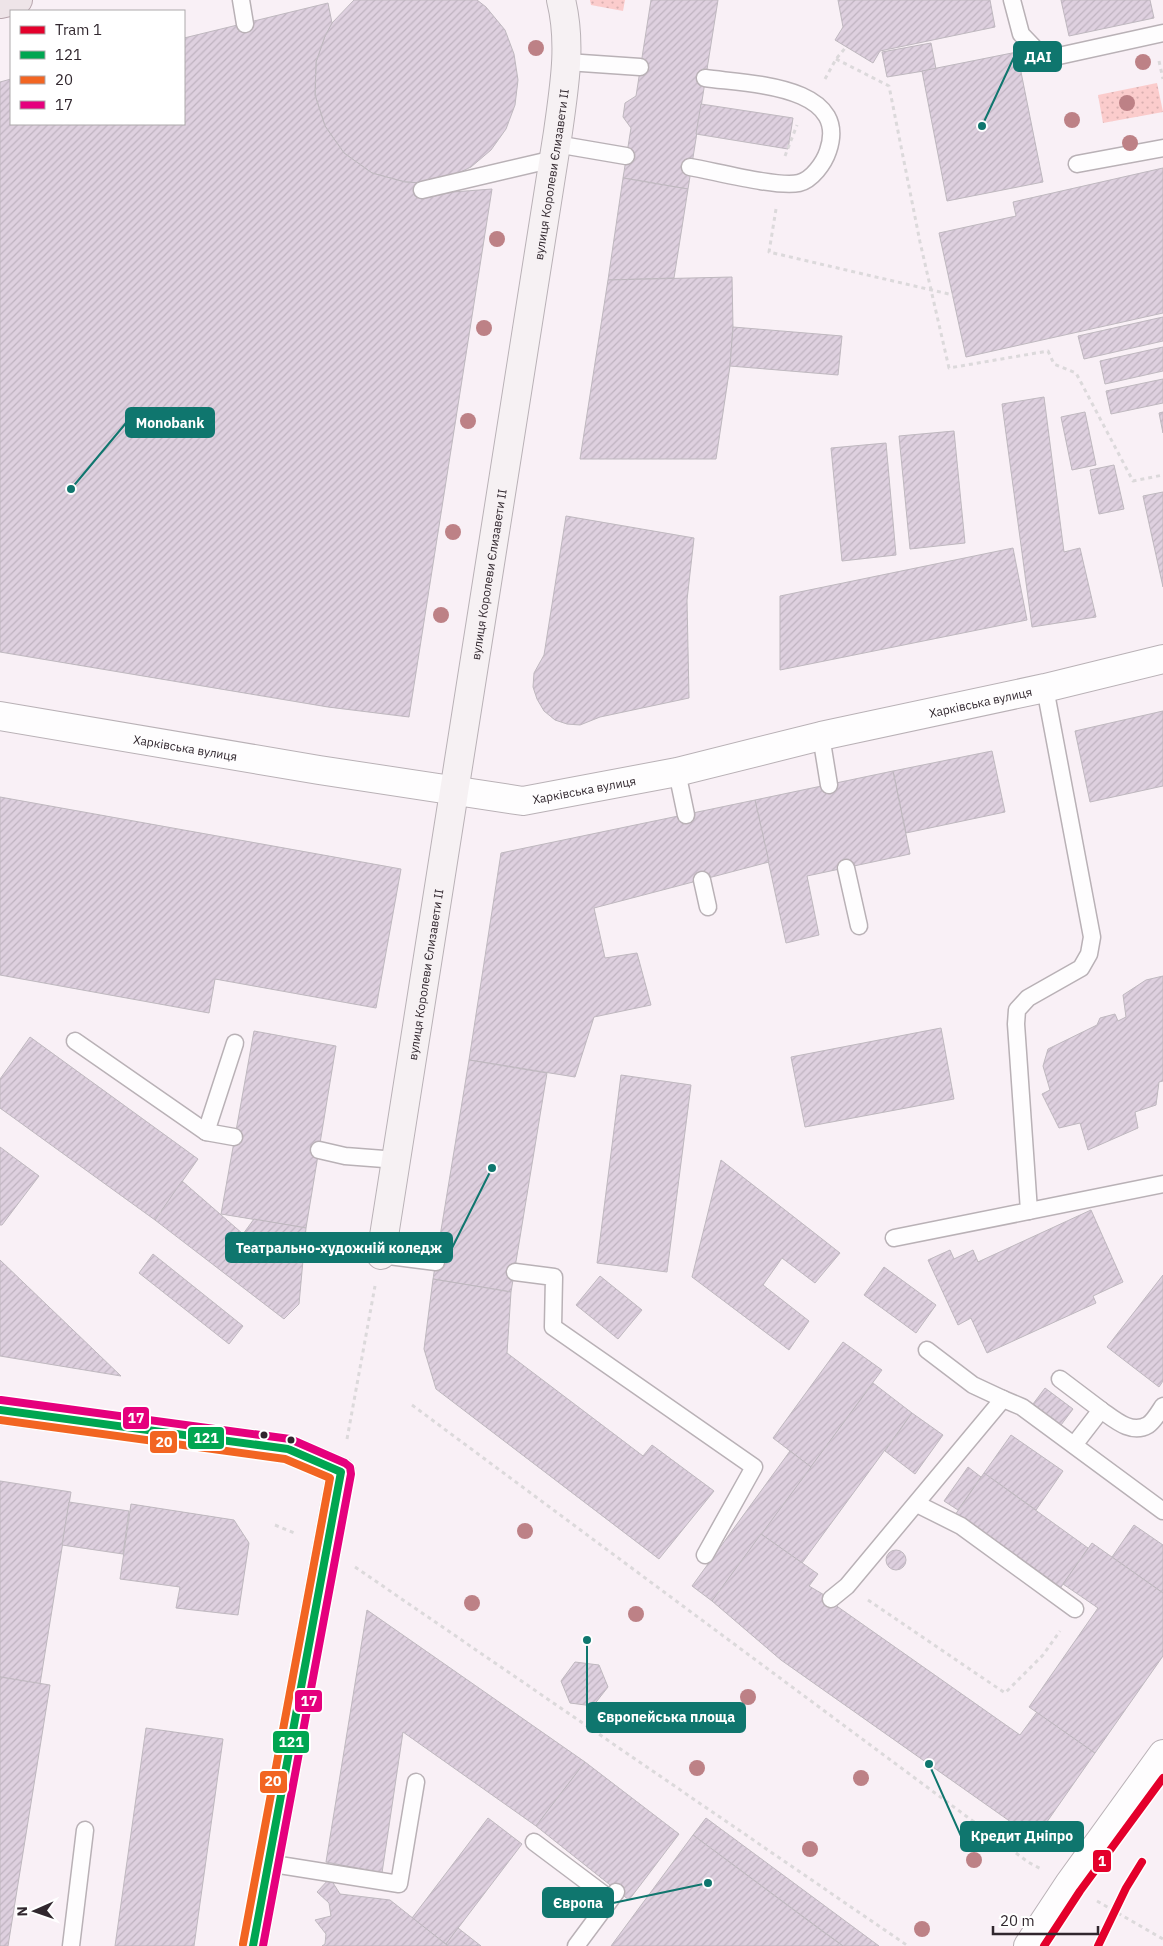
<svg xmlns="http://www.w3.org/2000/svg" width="1163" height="1946" viewBox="0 0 1163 1946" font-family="'IBM Plex Sans',sans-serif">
	<defs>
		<pattern id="grass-dots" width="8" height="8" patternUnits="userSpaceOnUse" patternTransform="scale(1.25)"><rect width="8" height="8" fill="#fbcccc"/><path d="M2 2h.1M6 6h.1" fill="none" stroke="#d8afb0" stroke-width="1.8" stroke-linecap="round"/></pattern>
		<pattern id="building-hatch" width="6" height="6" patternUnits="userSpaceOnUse" patternTransform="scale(1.25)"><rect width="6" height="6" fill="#ded0df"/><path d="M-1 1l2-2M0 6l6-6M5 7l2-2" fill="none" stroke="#bfb3c0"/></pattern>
	</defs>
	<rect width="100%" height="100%" fill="#f9f0f6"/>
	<g fill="url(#grass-dots)">
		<path d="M 590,0 L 625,0 L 623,11 L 591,5 Z"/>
		<path d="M 1157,83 L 1163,112 L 1103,123 L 1098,95 Z"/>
	</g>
	<g fill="url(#building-hatch)" stroke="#bfb8bf">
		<path d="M 354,0 L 477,0 L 486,7 L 505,30 L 514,54 L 518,80 L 515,105 L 506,129 L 491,150 L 471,167 L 448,178 L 422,183 L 405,182 L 372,173 L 344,153 L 325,126 L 315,95 L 316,62 L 325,36 L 332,23 Z"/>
		<path d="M 651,0 L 718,0 L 688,189 L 623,178 L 631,128 L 623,117 L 625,103 L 636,96 Z"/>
		<path d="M 838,0 L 990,0 L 995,27 L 880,51 L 873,63 L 835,40 L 843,27 Z"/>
		<path d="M 1061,0 L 1150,0 L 1154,18 L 1069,36 Z"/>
		<path d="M 328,3 L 332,23 L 325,36 L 316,62 L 315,95 L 325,126 L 344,153 L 372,173 L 405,182 L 422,183 L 421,199 L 453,192 L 492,189 L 409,717 L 328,707 L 0,652 L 0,82 L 11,79 L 11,124 L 184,124 L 184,38 Z"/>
		<path d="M 931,43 L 936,69 L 887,77 L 882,52 Z"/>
		<path d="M 1017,52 L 1043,182 L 947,201 L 922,71 Z"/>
		<path d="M 701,104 L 793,118 L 788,149 L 696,134 Z"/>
		<path d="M 1163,168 L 1163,313 L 966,357 L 939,233 L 1016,216 L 1013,202 Z"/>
		<path d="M 623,178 L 688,189 L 674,278 L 608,280 Z"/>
		<path d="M 732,277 L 733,327 L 730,366 L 716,459 L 580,459 L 608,280 Z"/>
		<path d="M 1163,317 L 1163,341 L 1084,359 L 1078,336 Z"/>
		<path d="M 733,327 L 842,336 L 838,375 L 730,366 Z"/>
		<path d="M 1163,347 L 1163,371 L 1105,384 L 1100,361 Z"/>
		<path d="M 1163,379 L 1163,403 L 1111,414 L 1106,391 Z"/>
		<path d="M 1044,397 L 1064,552 L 1080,548 L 1096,617 L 1032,627 L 1002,404 Z"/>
		<path d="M 1085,412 L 1096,465 L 1072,470 L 1061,417 Z"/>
		<path d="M 1163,412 L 1163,433 L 1159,413 Z"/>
		<path d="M 954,431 L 965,543 L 910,549 L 899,436 Z"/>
		<path d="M 886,443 L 896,555 L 842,561 L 831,448 Z"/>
		<path d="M 1114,465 L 1124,509 L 1099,514 L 1090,470 Z"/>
		<path d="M 1163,492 L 1163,587 L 1143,496 Z"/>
		<path d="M 566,516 L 694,538 L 687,600 L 689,698 L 600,717 L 580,725 L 567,724 L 555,720 L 544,711 L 537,699 L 533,687 L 534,673 L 544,655 Z"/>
		<path d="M 1013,548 L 1027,620 L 780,670 L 780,596 Z"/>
		<path d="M 1163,711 L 1163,786 L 1090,802 L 1075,731 Z"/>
		<path d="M 992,751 L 1005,812 L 906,833 L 893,771 Z"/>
		<path d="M 893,771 L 910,854 L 807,876 L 819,935 L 786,943 L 755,800 Z"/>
		<path d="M 0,797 L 401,869 L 376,1008 L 215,979 L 209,1013 L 0,975 Z"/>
		<path d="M 755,800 L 769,862 L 594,908 L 605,958 L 637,953 L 651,1005 L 594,1017 L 575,1077 L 469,1060 L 501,853 Z"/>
		<path d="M 1163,976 L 1163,1081 L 1159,1082 L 1156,1105 L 1135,1112 L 1138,1128 L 1088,1150 L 1080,1123 L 1059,1128 L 1042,1094 L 1050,1090 L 1043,1066 L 1048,1049 L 1097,1025 L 1100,1018 L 1115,1014 L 1118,1021 L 1126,1017 L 1123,995 L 1146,980 Z"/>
		<path d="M 941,1028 L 954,1099 L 805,1127 L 791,1057 Z"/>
		<path d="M 254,1031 L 336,1046 L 306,1228 L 221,1214 Z"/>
		<path d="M 30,1037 L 198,1159 L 155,1220 L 0,1108 L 0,1079 Z"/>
		<path d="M 469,1060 L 547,1073 L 511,1292 L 433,1279 Z"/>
		<path d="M 621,1075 L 691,1085 L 667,1272 L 597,1263 Z"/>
		<path d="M 0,1147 L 39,1176 L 2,1225 L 0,1225 Z"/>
		<path d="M 721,1160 L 840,1253 L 815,1283 L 782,1258 L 763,1285 L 809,1321 L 789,1350 L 692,1277 Z"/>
		<path d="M 182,1181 L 243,1234 L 254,1219 L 306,1228 L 299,1304 L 284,1319 L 155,1220 Z"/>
		<path d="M 1091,1210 L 1123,1282 L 1093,1296 L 1096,1303 L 987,1353 L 971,1318 L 958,1325 L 928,1260 L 950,1250 L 954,1259 L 973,1250 L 978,1262 Z"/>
		<path d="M 153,1254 L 243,1326 L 229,1344 L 139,1273 Z"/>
		<path d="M 0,1260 L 121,1376 L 0,1356 Z"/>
		<path d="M 884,1267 L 936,1305 L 916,1333 L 864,1295 Z"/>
		<path d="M 1163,1275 L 1163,1381 L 1159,1387 L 1107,1347 Z"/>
		<path d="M 600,1276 L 642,1310 L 618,1339 L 576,1305 Z"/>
		<path d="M 433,1279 L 511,1292 L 507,1353 L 643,1456 L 652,1445 L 714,1491 L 659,1559 L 436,1389 L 424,1349 Z"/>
		<path d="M 843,1342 L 882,1370 L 811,1467 L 773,1438 Z"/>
		<path d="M 873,1383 L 912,1413 L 802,1563 L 761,1534 Z"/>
		<path d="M 1045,1388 L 1073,1409 L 1061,1425 L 1033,1404 Z"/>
		<path d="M 912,1413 L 943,1435 L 915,1474 L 885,1451 Z"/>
		<path d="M 1011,1435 L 1063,1471 L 1036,1510 L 984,1473 Z"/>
		<path d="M 790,1451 L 811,1467 L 712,1601 L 692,1586 Z"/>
		<path d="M 968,1467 L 981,1477 L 958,1510 L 944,1501 Z"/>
		<path d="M 984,1473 L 1088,1548 L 1059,1590 L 955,1515 Z"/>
		<path d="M 0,1481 L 71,1492 L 40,1684 L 0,1677 Z"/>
		<path d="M 69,1502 L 129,1511 L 123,1554 L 62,1545 Z"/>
		<path d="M 131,1504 L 234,1520 L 249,1543 L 238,1615 L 176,1608 L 180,1587 L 120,1579 Z"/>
		<path d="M 1134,1525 L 1163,1545 L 1163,1593 L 1112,1557 Z"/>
		<path d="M 761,1534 L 818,1574 L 809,1586 L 831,1599 L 838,1607 L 1020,1735 L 1037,1712 L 1095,1753 L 1035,1839 L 781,1660 L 712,1601 Z"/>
		<path d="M 1092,1543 L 1163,1593 L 1163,1656 L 1095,1753 L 1029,1707 L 1098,1608 L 1063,1584 Z"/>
		<circle cx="896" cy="1560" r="10"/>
		<path d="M 367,1610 L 585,1762 L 536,1826 L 403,1732 L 382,1873 L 326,1862 Z"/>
		<path d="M 575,1662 L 599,1665 L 608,1687 L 593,1706 L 570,1703 L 561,1681 Z"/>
		<path d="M 0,1677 L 50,1685 L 8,1946 L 0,1946 Z"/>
		<path d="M 146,1728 L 223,1739 L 194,1946 L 115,1946 Z"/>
		<path d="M 585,1762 L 679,1834 L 629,1900 L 536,1826 Z"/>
		<path d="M 488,1818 L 522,1844 L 446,1944 L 412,1918 Z"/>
		<path d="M 706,1818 L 879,1946 L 843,1946 L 693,1835 Z"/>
		<path d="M 693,1835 L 822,1931 L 843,1946 L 611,1946 Z"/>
		<path d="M 330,1878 L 340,1894 L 390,1900 L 448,1946 L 322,1946 L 325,1944 L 326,1934 L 315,1920 L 331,1916 L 329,1903 L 317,1892 Z"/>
		<path d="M 458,1928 L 481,1946 L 448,1946 L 446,1944 Z"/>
	</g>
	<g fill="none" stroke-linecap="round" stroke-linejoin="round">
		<defs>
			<g id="lane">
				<path d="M 241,0 L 245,24"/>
				<path d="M 1012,0 L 1021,34 L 1045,59 L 1163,33"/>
				<path d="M 567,62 L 640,67"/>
				<path d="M 556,144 L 626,156"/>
				<path d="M 1077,164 L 1163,148"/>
				<path d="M 690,167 C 714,171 778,188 799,183 C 812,180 824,163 828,151 C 851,84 745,84 705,78"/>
				<path d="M 422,190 L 554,159"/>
				<path d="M 821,736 L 829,785"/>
				<path d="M 677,772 L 686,815"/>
				<path d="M 846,868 L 859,926"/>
				<path d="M 702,880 L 708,907"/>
				<path d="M 75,1041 L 206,1132 L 234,1137"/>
				<path d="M 206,1132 L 235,1043"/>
				<path d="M 319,1150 L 345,1156 L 397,1160"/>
				<path d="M 1029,1211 L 1163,1184"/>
				<path d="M 894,1238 L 1029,1211 L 1016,1024 L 1017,1010 L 1028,998 L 1081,968 L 1089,954 L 1092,937 L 1045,688"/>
				<path d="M 381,1255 L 436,1262"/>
				<path d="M 515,1272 L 554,1277 L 553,1327 L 754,1467 L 705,1555"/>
				<path d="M 927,1350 L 973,1385 L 1003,1399"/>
				<path d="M 1060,1379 L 1101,1410 L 1074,1445"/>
				<path d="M 1101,1410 C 1114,1419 1131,1435 1148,1425 C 1154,1421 1159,1412 1163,1406"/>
				<path d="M 917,1504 L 961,1526 L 1075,1609"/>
				<path d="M 831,1599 L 847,1586 L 1003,1399 L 1022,1407 L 1163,1511"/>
				<path d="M 534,1842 L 610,1899"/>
				<path d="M 267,1863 L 399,1884 L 416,1782"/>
				<path d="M 71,1946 L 85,1830"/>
				<path d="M 576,1946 L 616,1892"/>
			</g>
			<g id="street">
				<path id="s1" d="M 0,716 L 319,770 L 523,801 L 677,772 L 821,736 L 1045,688 L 1163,659"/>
				<path d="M 0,1410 L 255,1444"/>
				<path d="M 253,1946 L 341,1472"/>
				<path d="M 1028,1946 L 1069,1884 L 1163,1754"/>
			</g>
			<g id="secondary">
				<path id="s2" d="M 381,1255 L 558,132 C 564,88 572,44 561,0"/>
				<path d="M 255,1444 L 288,1449 L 341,1472"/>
			</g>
			<path id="primary" d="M 0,4 L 18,0"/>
		</defs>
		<use href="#lane" stroke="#b9b1b6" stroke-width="19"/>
		<use href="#street" stroke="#b9b1b6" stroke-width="30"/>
		<use href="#secondary" stroke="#b9b1b6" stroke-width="30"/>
		<use href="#primary" stroke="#b7a4ac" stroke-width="30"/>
		<g stroke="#dcd9db" stroke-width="3" stroke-dasharray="4 4" stroke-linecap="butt">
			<path d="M 836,59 L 889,86 L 920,242 L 949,368 L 1048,351 L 1054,364 L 1076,373 L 1133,481 L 1163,475"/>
			<path d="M 1159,61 L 1163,79"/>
			<path d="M 825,79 L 836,59 L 846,47"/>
			<path d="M 785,156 L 797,125"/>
			<path d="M 776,209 L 769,252 L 953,295"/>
			<path d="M 412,1405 L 1028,1862 L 1041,1869"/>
			<path d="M 347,1439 L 375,1286"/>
			<path d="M 275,1525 L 297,1534"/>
			<path d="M 355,1567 L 908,1946"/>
			<path d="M 868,1600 L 1005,1693 L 1043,1655 L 1060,1631"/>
			<path d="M 1097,1901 L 1163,1939"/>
		</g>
		<use href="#lane" stroke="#fefdfe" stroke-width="16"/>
		<use href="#street" stroke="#fefdfe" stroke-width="28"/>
		<use href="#secondary" stroke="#f6f1f3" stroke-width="28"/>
		<use href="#primary" stroke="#eee4e8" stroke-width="28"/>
		<defs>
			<path id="bus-1" d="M 0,1410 L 288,1449 L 341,1472 L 253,1946"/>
			<path id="bus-2" d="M 0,1420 L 285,1459 L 330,1478 L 243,1944"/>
			<path id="bus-3" d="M 1,1400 L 290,1439 L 345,1463 L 350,1467 L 351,1474 L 263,1946"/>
		</defs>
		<use href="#bus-1" stroke="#fff" stroke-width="11"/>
		<use href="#bus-2" stroke="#fff" stroke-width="11"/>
		<use href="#bus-3" stroke="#fff" stroke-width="11"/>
		<use href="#bus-1" stroke="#00a651" stroke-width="8"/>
		<use href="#bus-2" stroke="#f26522" stroke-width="8"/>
		<use href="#bus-3" stroke="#e5007d" stroke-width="8"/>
		<defs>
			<g id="tram-1">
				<path d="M 1044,1946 L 1080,1891 L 1163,1778"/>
				<path d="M 1098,1946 L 1126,1888 L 1142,1862"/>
			</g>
		</defs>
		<use href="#tram-1" stroke="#fff" stroke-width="11"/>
		<use href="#tram-1" stroke="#e4002b" stroke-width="8"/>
	</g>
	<g fill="#bd8186">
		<circle cx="536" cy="48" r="8"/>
		<circle cx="1143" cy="62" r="8"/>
		<circle cx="1127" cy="103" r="8"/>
		<circle cx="1072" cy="120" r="8"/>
		<circle cx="1130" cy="143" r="8"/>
		<circle cx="497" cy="239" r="8"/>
		<circle cx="484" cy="328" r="8"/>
		<circle cx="468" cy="421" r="8"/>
		<circle cx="453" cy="532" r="8"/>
		<circle cx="441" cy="615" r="8"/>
		<circle cx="525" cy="1531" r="8"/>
		<circle cx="472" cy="1603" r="8"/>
		<circle cx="636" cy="1614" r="8"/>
		<circle cx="748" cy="1697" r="8"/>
		<circle cx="697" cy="1768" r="8"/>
		<circle cx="861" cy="1778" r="8"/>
		<circle cx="810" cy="1849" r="8"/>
		<circle cx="974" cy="1860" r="8"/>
		<circle cx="922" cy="1929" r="8"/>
	</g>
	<g fill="#31272e" stroke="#fff" stroke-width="2">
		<circle cx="264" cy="1435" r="4.5"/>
		<circle cx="291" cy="1440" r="4.5"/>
	</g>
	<g text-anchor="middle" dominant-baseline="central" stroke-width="4.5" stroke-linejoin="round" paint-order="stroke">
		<g font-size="12" fill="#31272e" stroke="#fff">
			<text stroke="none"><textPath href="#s2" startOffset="1094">вулиця Королеви Єлизавети ІІ</textPath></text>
			<text stroke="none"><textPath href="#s2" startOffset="689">вулиця Королеви Єлизавети ІІ</textPath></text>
			<text stroke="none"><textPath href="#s1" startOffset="998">Харківська вулиця</textPath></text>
			<text stroke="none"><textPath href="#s1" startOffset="188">Харківська вулиця</textPath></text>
			<text stroke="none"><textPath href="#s1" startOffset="592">Харківська вулиця</textPath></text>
			<text stroke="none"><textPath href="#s2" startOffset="284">вулиця Королеви Єлизавети ІІ</textPath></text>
		</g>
	</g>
	<path fill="none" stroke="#0f766e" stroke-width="2" d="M982 126L1014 57M71 489L126 423M492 1168L452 1248M587 1640L587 1717M929 1764L961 1836M708 1883L613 1903"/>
	<g fill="#0f766e" stroke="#fff" stroke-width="2">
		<circle cx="982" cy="126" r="5"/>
		<circle cx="71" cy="489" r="5"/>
		<circle cx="492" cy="1168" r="5"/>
		<circle cx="587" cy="1640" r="5"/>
		<circle cx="929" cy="1764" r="5"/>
		<circle cx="708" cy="1883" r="5"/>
	</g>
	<g fill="#0f766e" stroke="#0f766e" stroke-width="2">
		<rect x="1014" y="42" width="47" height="29" rx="5"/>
		<rect x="126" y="408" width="88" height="29" rx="5"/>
		<rect x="226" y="1233" width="226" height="29" rx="5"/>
		<rect x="587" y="1703" width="158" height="29" rx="5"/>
		<rect x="961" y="1822" width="122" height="29" rx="5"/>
		<rect x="543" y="1888" width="70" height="29" rx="5"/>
	</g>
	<g font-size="14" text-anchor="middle" font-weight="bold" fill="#fff">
		<text x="1038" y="62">ДАІ</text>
		<text x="170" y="428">Monobank</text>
		<text x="339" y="1253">Театрально-художній коледж</text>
		<text x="666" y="1722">Європейська площа</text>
		<text x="1022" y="1841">Кредит Дніпро</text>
		<text x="578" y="1908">Європа</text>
	</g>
	<g stroke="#fff" stroke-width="2">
		<rect x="122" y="1406" width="28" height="24" rx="5" fill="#e5007d"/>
		<rect x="187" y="1426" width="38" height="24" rx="5" fill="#00a651"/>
		<rect x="149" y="1430" width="29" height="24" rx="5" fill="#f26522"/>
		<rect x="294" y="1689" width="29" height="24" rx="5" fill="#e5007d"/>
		<rect x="272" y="1730" width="38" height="24" rx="5" fill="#00a651"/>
		<rect x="259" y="1770" width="29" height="24" rx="5" fill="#f26522"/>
		<rect x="1092" y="1849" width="20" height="24" rx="5" fill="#e4002b"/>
	</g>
	<g font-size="14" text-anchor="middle" font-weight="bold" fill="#fff">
		<text x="136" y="1423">17</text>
		<text x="206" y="1443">121</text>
		<text x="164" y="1447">20</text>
		<text x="309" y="1706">17</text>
		<text x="291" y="1747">121</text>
		<text x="273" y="1786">20</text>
		<text x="1102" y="1866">1</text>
	</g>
	<rect x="10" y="10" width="175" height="115" fill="#ffffff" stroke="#ada9ab"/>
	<rect x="20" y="26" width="25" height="8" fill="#e4002b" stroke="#ada9ab"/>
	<text x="55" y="35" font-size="15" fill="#31272e">Tram 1</text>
	<rect x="20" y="51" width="25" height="8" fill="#00a651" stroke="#ada9ab"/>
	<text x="55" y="60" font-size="15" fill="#31272e">121</text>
	<rect x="20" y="76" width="25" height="8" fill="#f26522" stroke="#ada9ab"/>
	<text x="55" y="85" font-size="15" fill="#31272e">20</text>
	<rect x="20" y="101" width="25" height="8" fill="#e5007d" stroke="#ada9ab"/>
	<text x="55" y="110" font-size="15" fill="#31272e">17</text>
	<g transform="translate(35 1911) rotate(268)" stroke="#ffffff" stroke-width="4" paint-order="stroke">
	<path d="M0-4L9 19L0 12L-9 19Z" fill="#31272e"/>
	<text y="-8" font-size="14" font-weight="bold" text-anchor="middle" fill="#31272e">N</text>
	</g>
	<path d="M993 1926v8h105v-8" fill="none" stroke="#31272e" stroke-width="2.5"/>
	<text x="1000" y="1926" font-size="15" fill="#31272e" stroke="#ffffff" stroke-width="4" paint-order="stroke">20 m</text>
</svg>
